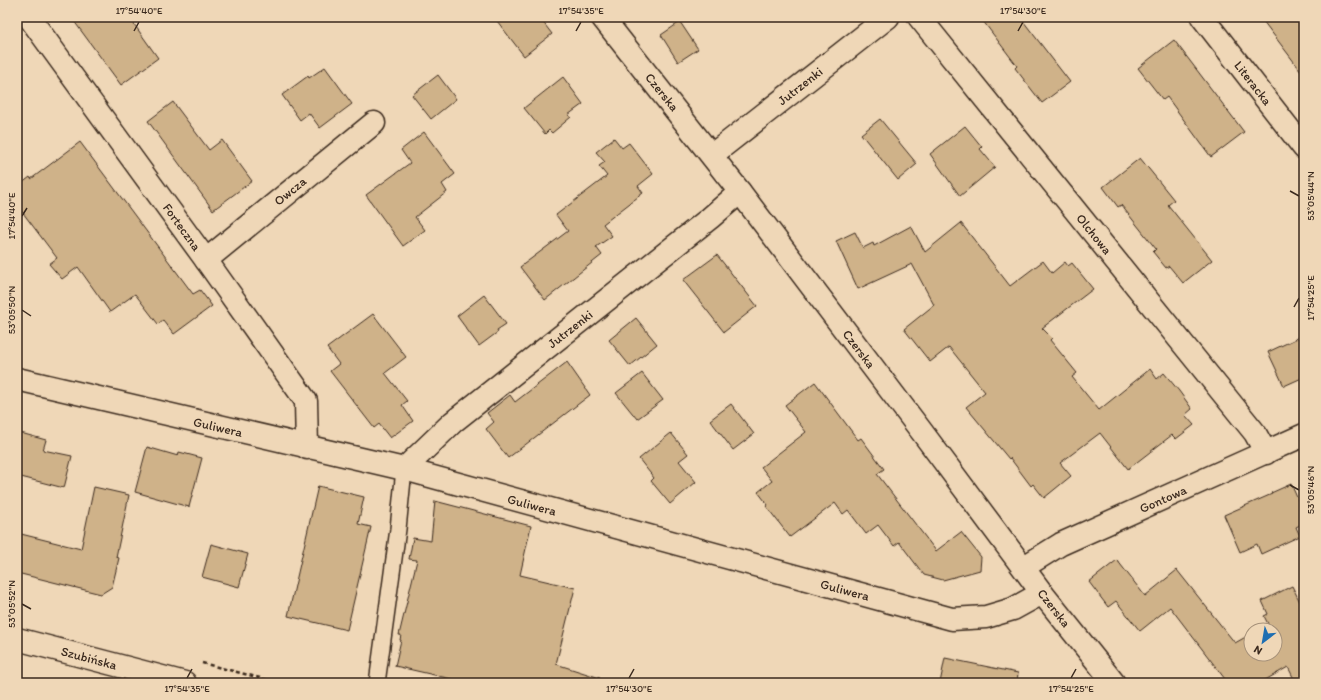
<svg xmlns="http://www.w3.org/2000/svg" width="1321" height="700" viewBox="0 0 1321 700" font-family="Itim,sans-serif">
	<rect width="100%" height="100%" fill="#efd7b7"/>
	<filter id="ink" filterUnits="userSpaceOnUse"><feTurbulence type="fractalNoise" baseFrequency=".025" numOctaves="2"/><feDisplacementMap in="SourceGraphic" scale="8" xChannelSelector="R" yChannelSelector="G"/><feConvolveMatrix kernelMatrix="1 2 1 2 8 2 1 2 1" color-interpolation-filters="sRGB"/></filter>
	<g filter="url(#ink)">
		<g fill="#cfb289" stroke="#3b2a1e">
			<path d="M 71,17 L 129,17 L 158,58 L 121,85 Z"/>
			<path d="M 494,17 L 539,17 L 552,34 L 524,56 Z"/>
			<path d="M 980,17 L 1020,17 L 1070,82 L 1042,103 L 1015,68 L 1017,66 Z"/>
			<path d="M 1260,17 L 1304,17 L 1304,75 Z"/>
			<path d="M 680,22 L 698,49 L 678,62 L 661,35 Z"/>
			<path d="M 1174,40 L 1244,132 L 1211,157 L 1167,97 L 1163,100 L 1138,68 Z"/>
			<path d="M 325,67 L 352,104 L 320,128 L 309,113 L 300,120 L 282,95 L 308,76 L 309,78 Z"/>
			<path d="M 438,75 L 456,99 L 431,119 L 412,95 Z"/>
			<path d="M 563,77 L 583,104 L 568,115 L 571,117 L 552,133 L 549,130 L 545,134 L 524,108 Z"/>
			<path d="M 173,102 L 209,150 L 222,140 L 252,181 L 213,210 L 148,121 Z"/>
			<path d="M 880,119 L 917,164 L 898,180 L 861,134 Z"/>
			<path d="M 965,126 L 982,147 L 980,149 L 995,167 L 960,196 L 930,154 Z"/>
			<path d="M 424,132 L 455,174 L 442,184 L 447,192 L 415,217 L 425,230 L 403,246 L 366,195 L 410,163 L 401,150 Z"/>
			<path d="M 614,138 L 622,148 L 629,143 L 653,174 L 638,186 L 643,193 L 603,224 L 612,236 L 596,247 L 602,255 L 545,300 L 520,267 L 568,231 L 556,215 L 607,176 L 599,166 L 605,162 L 596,152 Z"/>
			<path d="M 80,142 L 193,294 L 200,290 L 212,306 L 174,334 L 163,320 L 158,324 L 135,294 L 110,312 L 78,267 L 62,279 L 49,264 L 57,258 L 17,205 L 17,187 L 30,177 L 31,179 Z"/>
			<path d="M 1140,158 L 1174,200 L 1168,205 L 1212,260 L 1183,283 L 1169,266 L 1166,268 L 1153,252 L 1156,249 L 1121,205 L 1118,207 L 1103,187 Z"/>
			<path d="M 961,223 L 1010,286 L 1043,261 L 1052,273 L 1065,262 L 1068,266 L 1072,263 L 1093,289 L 1042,328 L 1052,338 L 1050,340 L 1077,373 L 1072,377 L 1099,410 L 1150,369 L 1157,379 L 1164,373 L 1179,391 L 1192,409 L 1185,415 L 1194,425 L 1176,439 L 1172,435 L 1128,469 L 1100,433 L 1060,463 L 1071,476 L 1044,498 L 1033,484 L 1031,486 L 1010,458 L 1009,459 L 966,407 L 985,392 L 949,347 L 930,362 L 904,329 L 934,305 L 912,264 L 858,289 L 836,241 L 855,232 L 863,248 L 873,243 L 874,246 L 911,226 L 925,252 Z"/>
			<path d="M 717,255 L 757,306 L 724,332 L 683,280 Z"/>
			<path d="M 484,295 L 506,324 L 497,330 L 498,332 L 479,346 L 457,316 Z"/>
			<path d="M 373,314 L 406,357 L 385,373 L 407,401 L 402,405 L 413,421 L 390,438 L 379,424 L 374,428 L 330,371 L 339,364 L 327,348 Z"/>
			<path d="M 636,318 L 657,344 L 630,366 L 609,340 Z"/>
			<path d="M 1304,335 L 1304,377 L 1284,386 L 1268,352 Z"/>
			<path d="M 567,362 L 590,395 L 508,458 L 486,429 L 494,422 L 487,413 L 510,395 L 515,402 Z"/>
			<path d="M 642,373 L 663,400 L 637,419 L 616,393 Z"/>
			<path d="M 815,382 L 858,440 L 861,438 L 884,469 L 877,474 L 936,551 L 961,532 L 981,557 L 980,570 L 943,580 L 924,575 L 899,542 L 894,546 L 878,525 L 866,534 L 848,510 L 843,514 L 835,503 L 790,537 L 766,506 L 768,505 L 758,492 L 772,481 L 761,467 L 806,432 L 785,405 Z"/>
			<path d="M 731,404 L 754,434 L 733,450 L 710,420 Z"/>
			<path d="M 17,432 L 46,440 L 43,450 L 72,456 L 64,488 L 17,476 Z"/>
			<path d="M 671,433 L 688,454 L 679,461 L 696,482 L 670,504 L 651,481 L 654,478 L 639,459 Z"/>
			<path d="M 147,447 L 178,456 L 179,452 L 202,458 L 189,507 L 135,492 Z"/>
			<path d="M 1291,484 L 1304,513 L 1304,523 L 1296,527 L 1300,536 L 1261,554 L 1257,544 L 1240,552 L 1224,515 L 1272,494 L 1271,493 Z"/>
			<path d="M 318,486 L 364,497 L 358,524 L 371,527 L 347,630 L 288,616 Z"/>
			<path d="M 94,487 L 129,495 L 116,557 L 119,558 L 112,587 L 101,594 L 17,573 L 17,533 L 81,549 Z"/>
			<path d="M 435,501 L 531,526 L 520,575 L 575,588 L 556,664 L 600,678 L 599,683 L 469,683 L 395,666 L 401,640 L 400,640 L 401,635 L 399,635 L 417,560 L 409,559 L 413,538 L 431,541 Z"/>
			<path d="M 211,544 L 248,554 L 239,587 L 202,577 Z"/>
			<path d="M 1117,560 L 1145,596 L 1177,570 L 1235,643 L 1251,634 L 1251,654 L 1275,654 L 1275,630 L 1257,630 L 1268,624 L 1264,616 L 1268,614 L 1262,601 L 1292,586 L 1304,610 L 1304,683 L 1296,683 L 1288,667 L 1260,683 L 1228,683 L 1170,607 L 1140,631 L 1116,601 L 1108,607 L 1089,582 Z"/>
			<path d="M 945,658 L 1018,673 L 1017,683 L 940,683 Z"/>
		</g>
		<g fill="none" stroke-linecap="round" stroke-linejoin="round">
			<defs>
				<path id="service" d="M 377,683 L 398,529 L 404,469"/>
				<g id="minor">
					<path d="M 29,17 L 206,260 L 306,401 L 307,448"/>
					<path d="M 919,17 L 1255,433 L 1266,453"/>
					<path d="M 1202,17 L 1304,148"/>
					<path d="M 712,155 L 888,17"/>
					<path d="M 206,260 L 374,123"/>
					<path d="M 17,379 L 404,469 L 952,619 L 986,617 L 1013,609 L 1042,593"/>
					<path d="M 404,469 L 453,422 L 710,218 L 740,192"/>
					<path d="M 1024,567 L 1061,544 L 1304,435"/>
				</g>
				<path id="tertiary" d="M 602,17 L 740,192 L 922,432 L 1042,593 L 1114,683"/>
				<path id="secondary" d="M 17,639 L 185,683"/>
			</defs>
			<use href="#service" stroke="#3b2a1e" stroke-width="18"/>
			<use href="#minor" stroke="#3b2a1e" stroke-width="25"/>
			<use href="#tertiary" stroke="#3b2a1e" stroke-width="25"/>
			<use href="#secondary" stroke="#3b2a1e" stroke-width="25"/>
			<path stroke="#3b2a1e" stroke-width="2.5" stroke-dasharray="4 3" stroke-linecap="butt" d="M 202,663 L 279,683"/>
			<use href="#service" stroke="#efd7b7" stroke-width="15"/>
			<use href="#minor" stroke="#efd7b7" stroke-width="22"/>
			<use href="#tertiary" stroke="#efd7b7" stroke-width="22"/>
			<use href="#secondary" stroke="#efd7b7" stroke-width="22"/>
		</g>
	</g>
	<path fill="none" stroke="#3b2a1e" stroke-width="1.5" d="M 134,31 L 139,22M 576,31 L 581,22M 1018,31 L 1023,22M 1290,191 L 1299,196M 22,216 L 27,208M 1294,307 L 1299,298M 22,310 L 31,316M 1290,485 L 1299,490M 22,604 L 31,609M 187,678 L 192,669M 629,678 L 634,669M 1071,678 L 1076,669"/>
	<g text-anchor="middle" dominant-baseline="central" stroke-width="3" stroke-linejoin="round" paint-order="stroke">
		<g font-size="13" fill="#3b2a1e" stroke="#efd7b7">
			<text transform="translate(1253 83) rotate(52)">Literacka</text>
			<text transform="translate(800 86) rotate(-38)">Jutrzenki</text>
			<text transform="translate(662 92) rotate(51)">Czerska</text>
			<text transform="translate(290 191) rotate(-39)">Owcza</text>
			<text transform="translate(182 227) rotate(54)">Forteczna</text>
			<text transform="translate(1094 234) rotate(51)">Olchowa</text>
			<text transform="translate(570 329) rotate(-38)">Jutrzenki</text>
			<text transform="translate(859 349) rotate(53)">Czerska</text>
			<text transform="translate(218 427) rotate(13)">Guliwera</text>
			<text transform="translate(1163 499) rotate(-24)">Gontowa</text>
			<text transform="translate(532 505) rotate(15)">Guliwera</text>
			<text transform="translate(845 590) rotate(15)">Guliwera</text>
			<text transform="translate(1054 608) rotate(52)">Czerska</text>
			<text transform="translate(89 658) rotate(15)">Szubińska</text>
		</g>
	</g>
	<rect width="1321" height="700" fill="none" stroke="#efd7b7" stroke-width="44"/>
	<g transform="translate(1263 642) rotate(211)"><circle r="19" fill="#efd7b7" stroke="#a7927a"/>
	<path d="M0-3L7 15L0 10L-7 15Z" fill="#1f6fb2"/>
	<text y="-6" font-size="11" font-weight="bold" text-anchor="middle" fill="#3b2a1e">N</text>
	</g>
	<rect x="22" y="22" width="1277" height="656" fill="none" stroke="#3b2a1e" stroke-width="1.5"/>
	<g font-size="10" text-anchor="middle" fill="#3b2a1e">
		<text x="139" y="14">17°54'40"E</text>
		<text x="581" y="14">17°54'35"E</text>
		<text x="1023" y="14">17°54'30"E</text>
		<text transform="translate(1310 196) rotate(-90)" y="4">53°05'44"N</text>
		<text transform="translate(11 216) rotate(-90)" y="4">17°54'40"E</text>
		<text transform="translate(1310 298) rotate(-90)" y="4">17°54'25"E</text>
		<text transform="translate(11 310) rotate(-90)" y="4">53°05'50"N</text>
		<text transform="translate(1310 490) rotate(-90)" y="4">53°05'46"N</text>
		<text transform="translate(11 604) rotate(-90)" y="4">53°05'52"N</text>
		<text x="187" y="692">17°54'35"E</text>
		<text x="629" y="692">17°54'30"E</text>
		<text x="1071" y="692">17°54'25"E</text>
	</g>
</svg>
